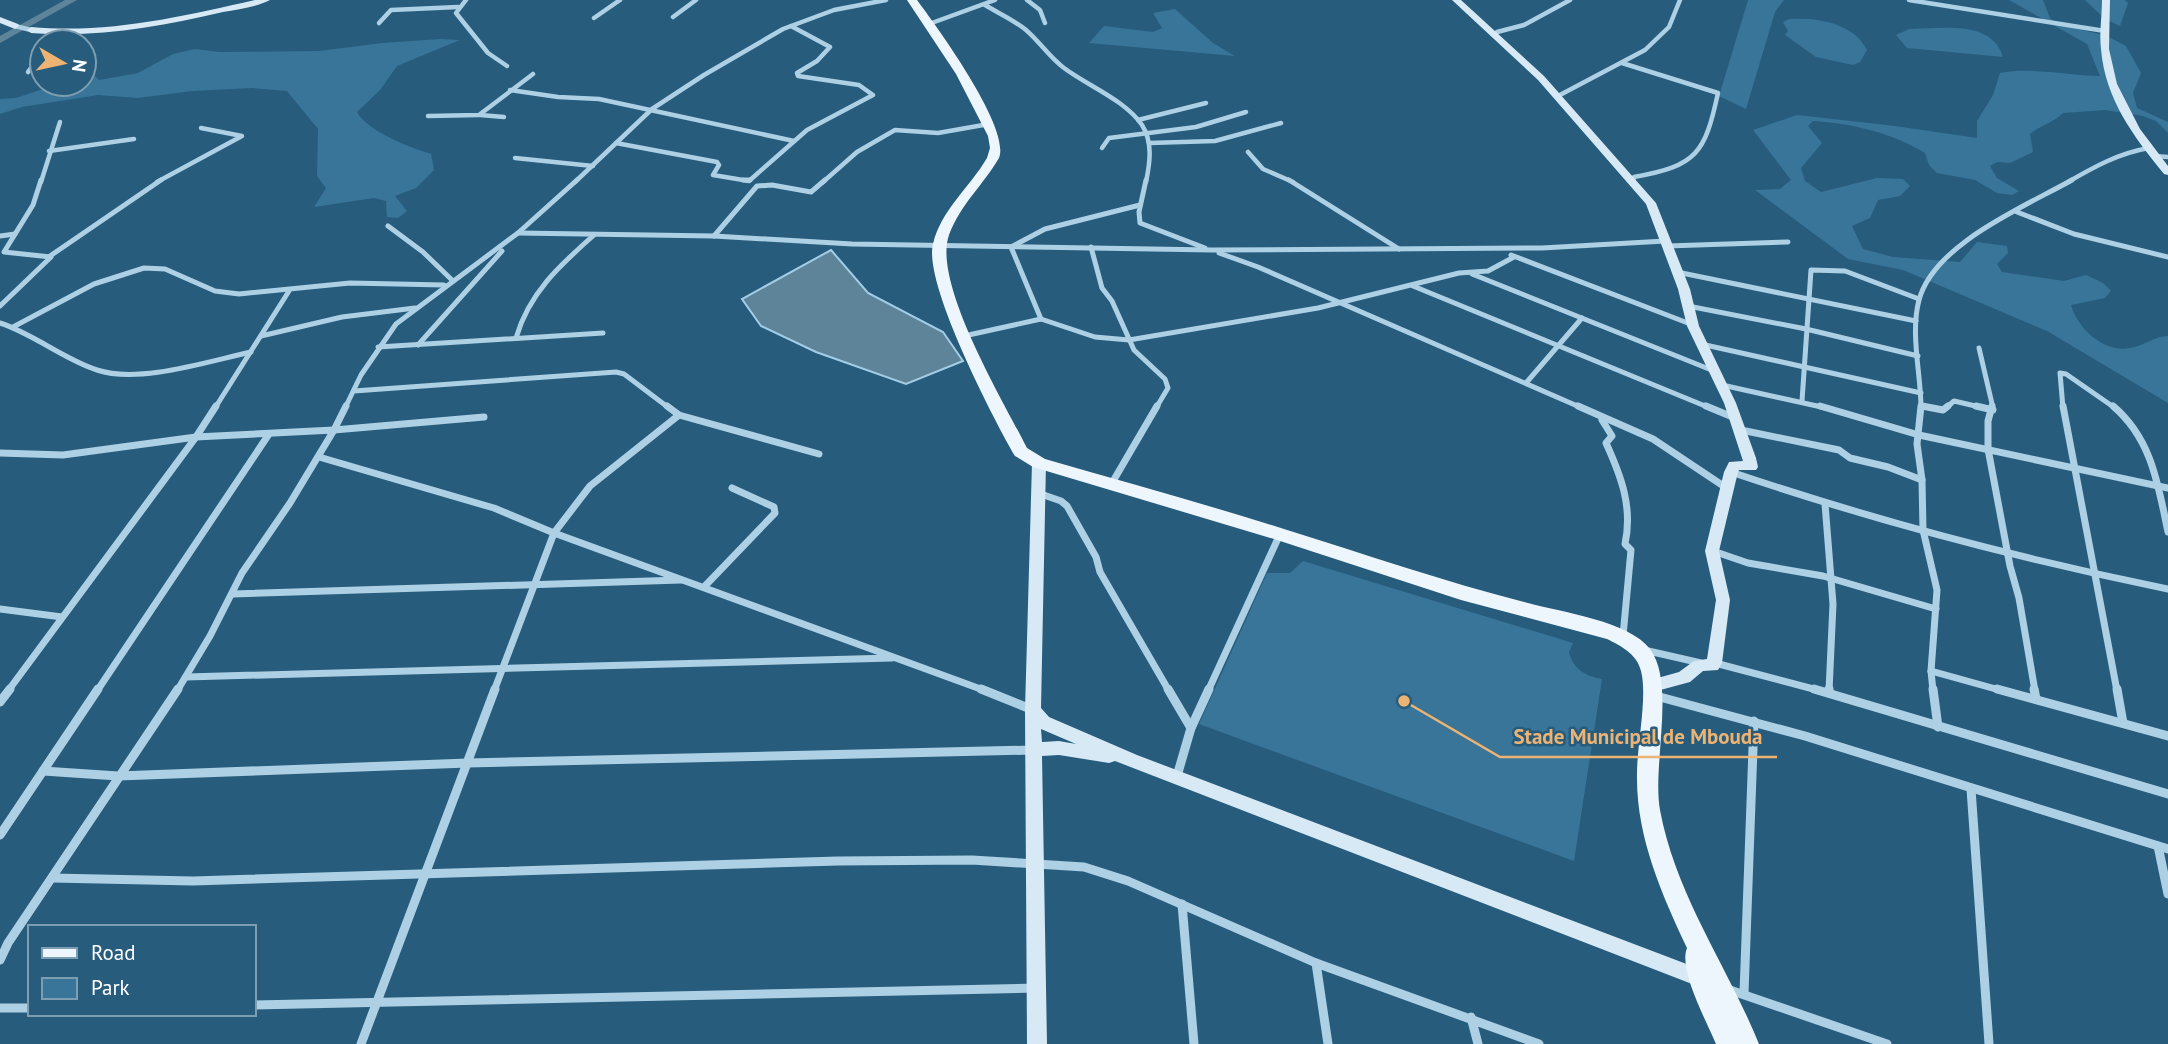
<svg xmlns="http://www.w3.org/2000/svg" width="2168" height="1044" viewBox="0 0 2168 1044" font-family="'PT Sans',sans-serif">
	<rect width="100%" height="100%" fill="#275c7d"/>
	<g fill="#387598">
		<path d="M 1748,0 L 1784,0 L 1775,12 L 1746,109 L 1719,96 Z"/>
		<path d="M 2009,0 L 2043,0 L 2050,18 L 2058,24 L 2107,36 L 2126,46 L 2141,73 L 2133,93 L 2137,108 L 2168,122 L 2168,133 L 2156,121 L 2143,116 L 2105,110 L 2063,113 C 2053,123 2041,125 2030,134 L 2033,152 L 2010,163 L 1997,162 L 1990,166 L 1997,178 L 2019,191 L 2012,195 L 1997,193 L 1975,180 L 1937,173 L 1929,165 L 1925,153 C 1892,133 1851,123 1813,121 L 1808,126 L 1822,143 L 1801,168 L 1805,181 L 1821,192 L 1877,178 L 1903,179 L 1910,186 L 1900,196 L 1878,200 L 1870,218 L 1852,226 L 1863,249 L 1893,257 L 1960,262 L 1977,242 L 2007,246 L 2008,253 L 1997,264 L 2002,272 L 2064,281 L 2086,275 L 2103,283 L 2111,291 L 2105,298 L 2071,305 C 2078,329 2104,353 2130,348 C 2144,346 2155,336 2168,336 L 2168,403 L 2047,331 L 1903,270 L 1848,259 L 1755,190 L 1780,189 L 1791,180 L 1753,130 L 1797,115 L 1895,126 L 1977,138 L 1977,121 L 1993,95 L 2000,73 C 2031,67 2067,75 2100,76 L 2087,44 Z"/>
		<path d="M 2085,0 L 2125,0 L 2128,3 L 2120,26 L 2105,19 Z"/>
		<path d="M 1175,9 L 1213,43 L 1235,56 L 1089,43 L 1104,26 L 1153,32 L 1162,28 L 1153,13 Z"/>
		<path d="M 1789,19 C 1817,17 1854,23 1867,50 L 1860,62 L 1853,65 L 1816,57 L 1785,35 L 1788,31 L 1783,22 Z"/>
		<path d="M 1909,29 C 1940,29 1992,19 2003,57 L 1907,48 L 1896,35 Z"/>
		<path d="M 441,39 L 460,40 L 397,66 L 380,90 L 357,112 C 367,131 409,147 431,154 L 434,170 L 416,188 L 395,196 L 407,211 L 398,218 L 387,217 L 386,201 L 374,198 L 314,207 L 326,188 L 317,176 L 318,129 L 287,91 L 252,88 L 192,91 L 138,98 L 98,95 L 22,107 L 0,114 L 0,99 L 16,98 L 58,84 L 84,84 L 84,71 L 91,72 L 99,80 L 138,73 L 173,54 L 195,49 L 219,52 L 319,51 L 382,43 Z"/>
		<path d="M 1303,561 L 1573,643 L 1569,652 C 1573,669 1585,676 1602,679 L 1574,861 L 1199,724 L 1267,573 L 1290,573 Z"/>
	</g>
	<path fill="#5e849a" stroke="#a2cde5" stroke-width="2" d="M 831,250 L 868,293 L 943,332 L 963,361 L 906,384 L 816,352 L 761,326 L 742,299 Z"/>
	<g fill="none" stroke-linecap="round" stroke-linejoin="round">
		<path fill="#5e849a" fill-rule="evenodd" d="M 65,0 L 77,0 L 0,43 L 0,36 Z"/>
		<g stroke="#add0e4" stroke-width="4.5">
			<path d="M 466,0 L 456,13 L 488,53 L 507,66"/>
			<path d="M 1027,0 L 1040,10 L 1045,23"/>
			<path d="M 1909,0 L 2105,31"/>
			<path d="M 985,5 C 998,13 1014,20 1026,30 C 1040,42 1050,58 1064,68 C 1088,86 1125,100 1142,125 C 1153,142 1150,163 1146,182"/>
			<path d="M 673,17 L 696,0"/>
			<path d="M 594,18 L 620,0"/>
			<path d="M 379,23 L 391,10 L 458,7"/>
			<path d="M 929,24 L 995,0"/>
			<path d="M 15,26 L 31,30"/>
			<path d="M 1496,35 L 1497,32 L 1524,25 L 1570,0"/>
			<path d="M 57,42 L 68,34"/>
			<path d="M 1622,63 L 1718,93 C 1705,153 1697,166 1634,177 L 1633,181"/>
			<path d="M 28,72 L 42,54"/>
			<path d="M 510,90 L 558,97 L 599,99 L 794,141"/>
			<path d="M 1558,96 L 1645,50 L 1669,27 L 1680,0"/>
			<path d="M 480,115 L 504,117"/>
			<path d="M 428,116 L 479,115 L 533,74"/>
			<path d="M 1138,120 L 1206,103"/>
			<path d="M 616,143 L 717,162 L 719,165 L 713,175 L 749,181 L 807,130 L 873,95 L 859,85 L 798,76 L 797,73 L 817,61 L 830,47 L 791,26"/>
			<path d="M 1149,143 L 1215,141 L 1281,123"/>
			<path d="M 1102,148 L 1109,138 L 1196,127 L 1246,112"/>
			<path d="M 49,151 L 134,139"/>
			<path d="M 1248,152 L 1263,169 L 1293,182"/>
			<path d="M 2155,156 L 2168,157"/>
			<path d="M 515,158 L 593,166"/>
			<path d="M 41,182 L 60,122"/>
			<path d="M 157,182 L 242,136 L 201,128"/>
			<path d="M 575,182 L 652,109 L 704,75 L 783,29 L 834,10 L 886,0"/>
			<path d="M 823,182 L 857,152 L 895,130 L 938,133 L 989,124"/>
			<path d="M 2068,182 C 2094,167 2119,153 2149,148"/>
		</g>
		<g stroke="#add0e4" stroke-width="5">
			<path d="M 743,180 L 750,180"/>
			<path d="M 1146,180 L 1139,212 L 1140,223 L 1205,248"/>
			<path d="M 1289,180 L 1399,249"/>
			<path d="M 2017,212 L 2074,234 L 2168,257"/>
			<path d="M 388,226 L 423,252 L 452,280"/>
			<path d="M 518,233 L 714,236 L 852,244 L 1212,250 L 1542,248 L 1665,241"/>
			<path d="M 0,236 L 15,234"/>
			<path d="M 714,236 L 757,186 L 772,185 L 811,192 L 825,180"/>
			<path d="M 1667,246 L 1788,242"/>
			<path d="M 1091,247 L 1102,288 L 1112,301 L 1134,350 L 1165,379 L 1168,388 L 1156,408"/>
			<path d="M 1219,253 L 1258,267 L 1582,408"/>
			<path d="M 1511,255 L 1693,325"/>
			<path d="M 50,256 L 161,180"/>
			<path d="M 1677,272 L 1916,321"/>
			<path d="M 1472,274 L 1714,371"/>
			<path d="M 1413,286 L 1710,408"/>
			<path d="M 0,306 L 51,257 L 4,252 L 33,205 L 41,180"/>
			<path d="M 1688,306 L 1806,329 L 1918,356"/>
			<path d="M 1041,319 L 1011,247 L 1045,229 L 1140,205"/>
			<path d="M 0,323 C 34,334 63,359 97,370 C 139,384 209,361 251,352"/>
			<path d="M 13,327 L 94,284 L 144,268 L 165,269 L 215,291 L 239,294 L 350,283 L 444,285"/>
			<path d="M 261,336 L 342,317 L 415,308"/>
			<path d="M 964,336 L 1041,319 L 1095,337 L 1129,340 L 1318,308 L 1459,273 L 1488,271 L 1514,257"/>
			<path d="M 516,338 C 529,293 560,265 594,235"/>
			<path d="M 1701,344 L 1921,393"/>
			<path d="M 418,345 L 502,251"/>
			<path d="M 378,347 L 603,333"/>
			<path d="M 1979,348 L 1993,408"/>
			<path d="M 1526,383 L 1582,318"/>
			<path d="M 1722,385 L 1826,408"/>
			<path d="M 354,391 L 616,372 L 624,374 L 669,408"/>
			<path d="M 1802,401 L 1811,270 L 1845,271 L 1919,299"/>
			<path d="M 1921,406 L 1931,408"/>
			<path d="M 215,408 L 289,291"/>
			<path d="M 345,408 L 361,375 L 396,324 L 518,233 L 577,180"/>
			<path d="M 1921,408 C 1921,374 1910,334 1919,300 C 1934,244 2024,207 2072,180"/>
			<path d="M 1946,408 L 1954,401 L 1984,408"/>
			<path d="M 2063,408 L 2060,373 L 2066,374 L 2115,408"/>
		</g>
		<g stroke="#add0e4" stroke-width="7">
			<path d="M 667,406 L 679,415 L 819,454"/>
			<path d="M 1578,406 L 1653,439 L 1728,489"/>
			<path d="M 1706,406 L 1735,418"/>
			<path d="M 1820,406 L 1919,435 L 2168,488"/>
			<path d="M 1921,406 L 1917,444 L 1922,480 L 1923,530 L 1937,590 L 1931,671 L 1933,691"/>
			<path d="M 1922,406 L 1943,410 L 1948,406"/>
			<path d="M 1976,406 L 1993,410"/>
			<path d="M 1992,406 L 1988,421 L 1988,449 L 2010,566 L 2019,598 L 2035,691"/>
			<path d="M 2063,406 L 2117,691"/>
			<path d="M 2113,406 C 2152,439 2158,485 2168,532"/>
			<path d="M 1602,420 L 1612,436 L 1606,443 C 1621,476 1633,507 1625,544 L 1631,550 L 1623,636"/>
			<path d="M 334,430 L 346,406"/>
			<path d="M 334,430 L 484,417"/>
			<path d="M 1741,430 L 1839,450 L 1850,458 L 1888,467 L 1922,480"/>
			<path d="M 0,453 L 63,455 L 196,437 L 334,430 L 290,503 L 242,573 L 210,636 L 177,691"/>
			<path d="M 319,457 L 494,508 L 554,533 L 986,691"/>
			<path d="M 1731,472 C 1873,520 2021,559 2168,589"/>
			<path d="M 1112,483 L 1157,406"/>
			<path d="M 1038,493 L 1061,501 L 1067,506 L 1096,557 L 1100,572 L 1169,691"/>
			<path d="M 1825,504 L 1833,604 L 1829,691"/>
			<path d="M 1713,551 L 1748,563 L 1823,576 L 1936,609"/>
			<path d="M 704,587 L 775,513 L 774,507 L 732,488"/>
			<path d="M 233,594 L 681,580"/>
			<path d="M 0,609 L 62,617"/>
			<path d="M 1644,650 L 1701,663"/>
			<path d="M 1715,663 L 1821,691"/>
			<path d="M 1931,671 L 2003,691"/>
			<path d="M 186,677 L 892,658"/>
			<path d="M 8,691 L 196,437 L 216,406"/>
			<path d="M 97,691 L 269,434"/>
			<path d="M 494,691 L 554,533 L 590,486 L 679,415"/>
			<path d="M 1208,691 L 1280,534"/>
		</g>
		<g stroke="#add0e4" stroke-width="9">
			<path d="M 981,689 L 1033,710"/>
			<path d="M 1168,689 L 1191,728"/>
			<path d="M 1814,689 L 2168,794"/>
			<path d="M 1933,689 L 1938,727"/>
			<path d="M 1997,689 L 2168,736"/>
			<path d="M 2034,689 L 2036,699"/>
			<path d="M 2117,689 L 2123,723"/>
			<path d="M 1829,693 L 1829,689"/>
			<path d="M 1656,696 L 1805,736 L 2168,849"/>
			<path d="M 0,702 L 10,689"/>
			<path d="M 43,771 L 118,776 L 468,763 L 1033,750"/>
			<path d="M 1177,776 L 1191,728 L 1209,689"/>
			<path d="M 1971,789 L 1989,1044"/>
			<path d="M 0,835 L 98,689"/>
			<path d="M 2158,846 L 2168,894"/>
			<path d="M 52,878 L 193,881 L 838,861 L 972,860 L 1084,867 L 1128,881 L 1316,963 L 1539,1044"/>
			<path d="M 1182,904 L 1194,1044"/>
			<path d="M 0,960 L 8,943 L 178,689"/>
			<path d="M 1316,963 L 1328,1044"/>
			<path d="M 1727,989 L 1887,1044"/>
			<path d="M 1744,993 L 1754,721"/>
			<path d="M 254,1005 L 1036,988"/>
			<path d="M 0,1008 L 30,1008"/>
			<path d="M 1471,1017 L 1478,1044"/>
			<path d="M 361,1044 L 495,689"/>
		</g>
		<g fill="#d6e9f5" fill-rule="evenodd">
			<path d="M 255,0 L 270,0 C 257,7 238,9 223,12 C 159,27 97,38 31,33 L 27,30 L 31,27 C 108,34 180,17 255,0 Z"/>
			<path d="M 1452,0 L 1461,0 L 1544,76 L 1656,203 L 1690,289 L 1699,326 L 1736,403 L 1756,458 L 1758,467 L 1756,470 L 1739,470 L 1738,472 L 1719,551 L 1730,600 L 1722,663 L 1718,670 L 1703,671 L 1690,682 L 1653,692 L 1647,691 L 1645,686 L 1647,681 L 1679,672 L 1694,661 L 1707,659 L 1716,600 L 1705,551 L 1724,472 L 1729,462 L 1743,461 L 1724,403 L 1687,326 L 1678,289 L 1646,204 L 1538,80 Z"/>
			<path d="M 2102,0 L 2110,0 L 2109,49 L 2117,84 L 2140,129 L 2168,166 L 2168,175 L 2164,174 C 2134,137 2105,99 2101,49 C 2099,33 2102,16 2102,0 Z"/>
			<path d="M 0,17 L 18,24 L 19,26 L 15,29 L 0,23 Z"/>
			<path d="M 1039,458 L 1046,463 L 1041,708 L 1049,717 L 1137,755 L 1705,971 L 1712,973 L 1715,980 L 1712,987 L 1705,989 L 1115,761 L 1109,763 L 1059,755 L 1042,756 L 1047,1044 L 1027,1044 L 1025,710 L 1032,463 ZM 1041,729 L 1076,744 L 1059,741 L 1042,742 Z"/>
		</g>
		<path fill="#edf6fd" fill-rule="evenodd" d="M 907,0 L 917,0 C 937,27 1011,128 999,158 C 984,184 960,205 949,235 C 932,283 1004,402 1027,448 L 1045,459 C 1125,482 1205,504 1284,529 C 1365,554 1445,582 1528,603 C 1561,612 1629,621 1650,649 C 1676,684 1652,765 1660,810 C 1676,896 1727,965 1759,1044 L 1716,1044 C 1707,1022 1678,970 1687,948 C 1662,895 1637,838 1637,779 C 1636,748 1648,698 1641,671 C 1637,654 1621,646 1607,639 L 1461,600 L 1274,539 L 1033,467 L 1015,456 C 993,418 923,283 933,244 C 941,210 970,187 987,158 L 990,148 L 988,136 L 956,74 Z"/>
	</g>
	<path fill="none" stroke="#ecb373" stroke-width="2.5" d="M1404 701L1500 757H1777"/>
	<circle fill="#ecb373" stroke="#275c7d" stroke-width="2.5" cx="1404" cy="701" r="7"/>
	<g font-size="21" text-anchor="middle" font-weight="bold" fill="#ecb373" stroke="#275c7d" stroke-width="5" stroke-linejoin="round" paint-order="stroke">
		<text x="1638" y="744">Stade Municipal de Mbouda</text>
	</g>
	<rect x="28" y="925" width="228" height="91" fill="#275c7d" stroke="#7d9db1" stroke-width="2"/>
	<rect x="42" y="948" width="35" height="10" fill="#edf6fd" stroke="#7d9db1" stroke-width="2"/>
	<text x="91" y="960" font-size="21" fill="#ffffff">Road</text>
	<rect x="42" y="978" width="35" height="21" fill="#387598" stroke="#7d9db1" stroke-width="2"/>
	<text x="91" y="995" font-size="21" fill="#ffffff">Park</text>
	<g transform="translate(63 63) rotate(99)"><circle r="33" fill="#275c7d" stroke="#7d9db1" stroke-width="2"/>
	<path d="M0-5L12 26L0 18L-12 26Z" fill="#ecb373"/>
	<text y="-10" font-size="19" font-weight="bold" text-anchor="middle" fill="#ffffff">N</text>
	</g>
</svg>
